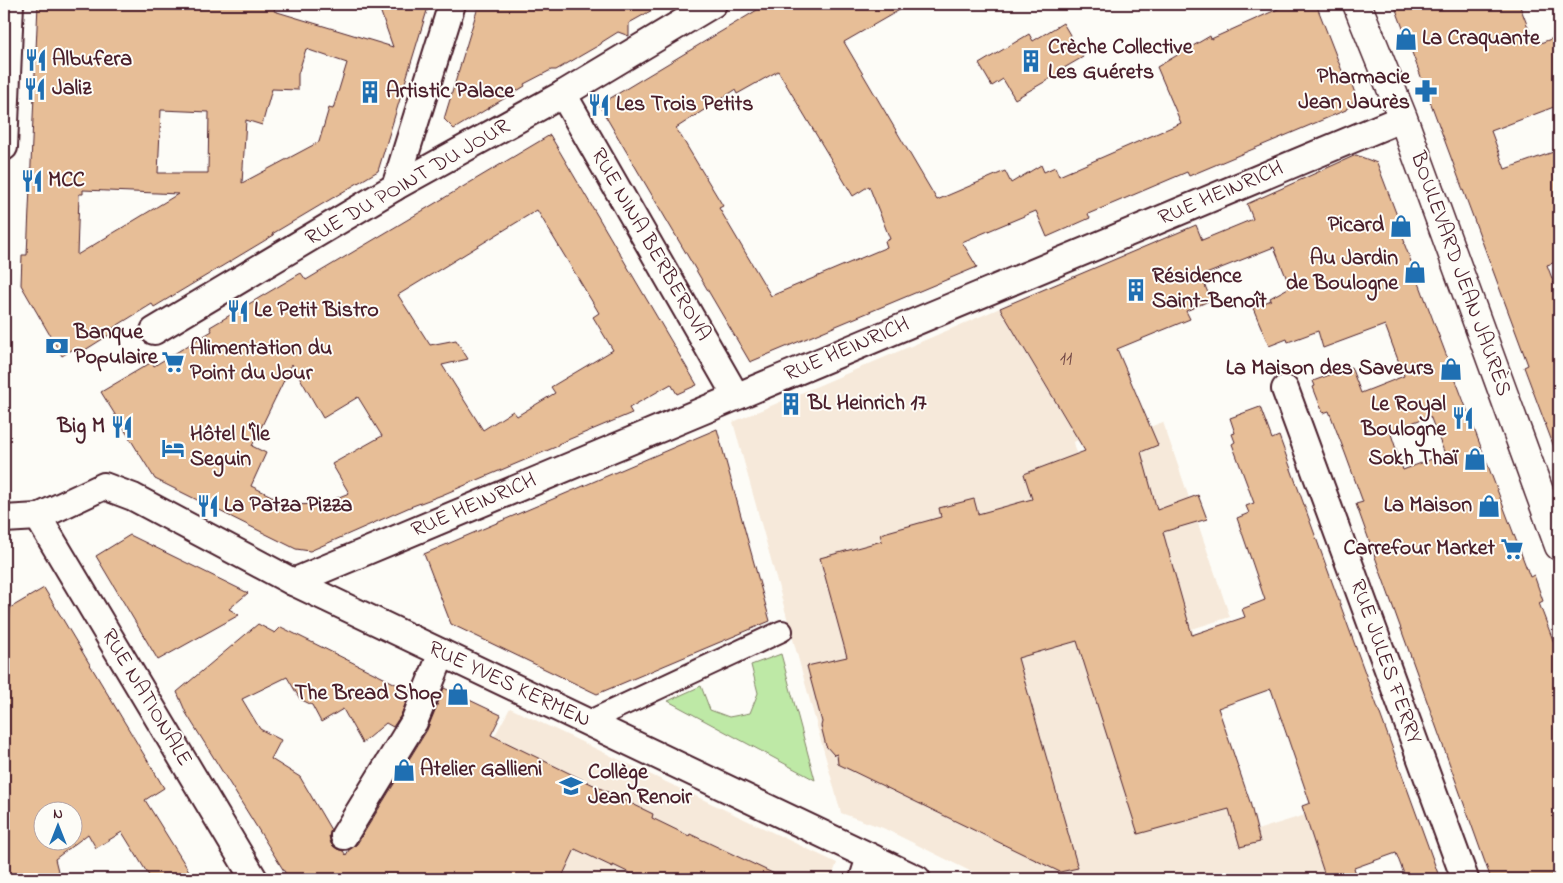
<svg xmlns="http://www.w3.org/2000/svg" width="1563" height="883" viewBox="0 0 1563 883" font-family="'Indie Flower',sans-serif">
	<rect width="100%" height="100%" fill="#fdfcf7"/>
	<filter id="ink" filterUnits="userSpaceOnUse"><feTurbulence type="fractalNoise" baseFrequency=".02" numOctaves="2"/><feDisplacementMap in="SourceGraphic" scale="10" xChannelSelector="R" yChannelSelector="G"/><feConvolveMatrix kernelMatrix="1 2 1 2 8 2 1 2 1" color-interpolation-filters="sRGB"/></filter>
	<g filter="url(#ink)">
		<g fill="#f6e9da">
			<path d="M 1000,308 L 1078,440 L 1074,442 L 1077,454 L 1163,422 L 1230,617 L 1192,629 L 1250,802 L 1257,830 L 1305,815 L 1326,879 L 986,879 L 883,828 L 841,813 L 733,422 Z"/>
			<path d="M 510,708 L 837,863 L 831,879 L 416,879 Z"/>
		</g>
		<path fill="#bee9a6" stroke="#848468" d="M 781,654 L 815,780 L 668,701 L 701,686 L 710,710 L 729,717 L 750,713 L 758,693 L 751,665 Z"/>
		<g fill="#e7be97" stroke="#4a1f2b" fill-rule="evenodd">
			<path d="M 38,4 L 276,4 L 274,11 L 393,47 L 378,4 L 429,4 L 378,171 L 272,234 L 274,235 L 154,307 L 152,304 L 113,328 L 109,335 L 85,350 L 75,348 L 62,356 L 21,285 L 22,255 L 27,255 ZM 306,49 L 347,63 L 333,109 L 329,108 L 319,142 L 242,183 L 246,120 L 262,125 L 272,89 L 298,90 L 298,74 ZM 161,110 L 209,112 L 208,173 L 158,173 ZM 83,190 L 157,193 L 178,194 L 77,255 L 79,194 L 83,194 Z"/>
			<path d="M 479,4 L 663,4 L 629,23 L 629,36 L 618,32 L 602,42 L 601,44 L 556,70 L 551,70 L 524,84 L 525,86 L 454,129 L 444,119 Z"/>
			<path d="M 767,4 L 910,4 L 844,42 L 937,200 L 1005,171 L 1011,183 L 1041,165 L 1044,172 L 1055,167 L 1059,176 L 1181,123 L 1157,67 L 1210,36 L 1211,39 L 1289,4 L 1316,4 L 1344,76 L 1348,74 L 1356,96 L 1351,106 L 1347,108 L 1346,110 L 1189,176 L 1187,172 L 1126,198 L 1088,214 L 1090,218 L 1047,237 L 1036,211 L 962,242 L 977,267 L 750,362 L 599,105 ZM 778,71 L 853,196 L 869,186 L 890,239 L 885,241 L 887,247 L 771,296 L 719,208 L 723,206 L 676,128 L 735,90 L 737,94 Z"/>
			<path d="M 1394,4 L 1519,4 L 1535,45 L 1559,36 L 1559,105 L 1491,131 L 1505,169 L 1559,150 L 1559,261 L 1547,265 L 1559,297 L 1559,455 L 1557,455 L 1524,367 L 1528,365 Z"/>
			<path d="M 1063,23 L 1083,57 L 1064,68 L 1065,70 L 1015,99 L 1003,79 L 992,86 L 979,64 L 1029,34 L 1033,41 Z"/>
			<path d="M 550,135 L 697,385 L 677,394 L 671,384 L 629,408 L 632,413 L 558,444 L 558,446 L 442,495 L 410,507 L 310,551 L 296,549 L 155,479 L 101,392 L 152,362 L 154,366 L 212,331 L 210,327 L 301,273 L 306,280 ZM 537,210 L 599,313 L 593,317 L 613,350 L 551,387 L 555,393 L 517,416 L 513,411 L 483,430 L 442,365 L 468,359 L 456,340 L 430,345 L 398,295 ZM 292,364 L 323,418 L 358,397 L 382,436 L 332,464 L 349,493 L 322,504 L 290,505 L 251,486 L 266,453 L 252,446 Z"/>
			<path d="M 1356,155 L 1377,163 L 1404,234 L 1402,235 L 1405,243 L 1404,243 L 1530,577 L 1534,575 L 1543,601 L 1539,603 L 1559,656 L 1559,879 L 1491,879 L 1356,504 L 1363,502 L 1345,453 L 1329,411 L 1323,413 L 1313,387 L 1315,386 L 1313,381 L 1351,367 L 1361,393 L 1404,376 L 1385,325 L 1323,348 L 1318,331 L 1288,342 L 1287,339 L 1269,346 L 1253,308 L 1271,300 L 1270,298 L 1290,287 L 1274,247 L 1201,276 L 1211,300 L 1186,311 L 1190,319 L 1117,349 L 1158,445 L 1141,452 L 1157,510 L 1198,495 L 1207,519 L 1163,532 L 1192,635 L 1245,617 L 1242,609 L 1265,600 L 1237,518 L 1249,513 L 1246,506 L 1254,503 L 1232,444 L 1235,442 L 1232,434 L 1235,433 L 1230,418 L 1260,407 L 1272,439 L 1279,436 L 1440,879 L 1406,879 L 1396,853 L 1354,868 L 1358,879 L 1326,879 L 1302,806 L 1310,803 L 1271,689 L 1218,708 L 1250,802 L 1260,842 L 1240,847 L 1229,809 L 1138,834 L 1077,641 L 1018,658 L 1078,868 L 1060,872 L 838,764 L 837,754 L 834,755 L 826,746 L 821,726 L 822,722 L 807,666 L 847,657 L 820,558 L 882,541 L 880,534 L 941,517 L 939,508 L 974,499 L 978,514 L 1032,499 L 1024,474 L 1085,451 L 1000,308 L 1196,225 L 1202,240 L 1253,219 L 1247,204 ZM 1430,416 L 1445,454 L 1403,470 L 1390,431 Z"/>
			<path d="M 717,429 L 770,621 L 597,694 L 451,624 L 424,554 Z"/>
			<path d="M 130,535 L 248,593 L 229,609 L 239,615 L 158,660 L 96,556 Z"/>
			<path d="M 44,588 L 164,788 L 145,800 L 194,879 L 151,879 L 122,832 L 96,848 L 88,834 L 55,859 L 60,879 L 4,879 L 4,666 L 7,666 L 10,608 ZM 42,810 L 72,810 L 72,840 L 42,840 Z"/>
			<path d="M 258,624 L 275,633 L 281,627 L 404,688 L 409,694 L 401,715 L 393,727 L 386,723 L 362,743 L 343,709 L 321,722 L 312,705 L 300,699 L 287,677 L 242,699 L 260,729 L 281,740 L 271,759 L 300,777 L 331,830 L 329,836 L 331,844 L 337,849 L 343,851 L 346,855 L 349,850 L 357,844 L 427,730 L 444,688 L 501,715 L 491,735 L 653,814 L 652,818 L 689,836 L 690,834 L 785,879 L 642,879 L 613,865 L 613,867 L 575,849 L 561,879 L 289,879 L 186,713 L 177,692 Z"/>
		</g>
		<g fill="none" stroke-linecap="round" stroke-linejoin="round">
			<defs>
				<path id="pedestrian" d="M 587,722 L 782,631"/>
				<g id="minor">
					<path d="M 563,94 L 736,396"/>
					<path d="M 4,147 L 10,4"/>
					<path d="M 395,187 L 452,4"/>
					<path d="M 154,331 L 395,187 L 563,94 L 713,4"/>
					<path d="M 1285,389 L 1465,879"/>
					<path d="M 38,517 L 254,879"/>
					<path d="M 4,519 L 38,517 L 104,486 L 133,497 L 293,582 L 917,879"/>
					<path d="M 293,582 L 1403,118"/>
					<path d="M 344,836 L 414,722 L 442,653"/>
					<path d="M 863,879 L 870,857"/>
				</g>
				<path id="tertiary" d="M 1357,4 L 1403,118 L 1559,546"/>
			</defs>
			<use href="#pedestrian" stroke="#4a1f2b" stroke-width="24"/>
			<use href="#minor" stroke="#4a1f2b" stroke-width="30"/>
			<use href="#tertiary" stroke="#4a1f2b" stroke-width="31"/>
			<use href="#pedestrian" stroke="#fdfcf7" stroke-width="20"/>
			<use href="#minor" stroke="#fdfcf7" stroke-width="26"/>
			<use href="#tertiary" stroke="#fdfcf7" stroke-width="28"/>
		</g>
	</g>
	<defs>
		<symbol id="shop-bare" viewBox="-9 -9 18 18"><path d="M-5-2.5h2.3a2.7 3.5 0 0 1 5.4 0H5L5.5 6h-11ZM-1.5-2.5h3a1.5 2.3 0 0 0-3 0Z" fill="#1f6fb2" stroke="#fdfcf7" stroke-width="2.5" paint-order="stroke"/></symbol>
		<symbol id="restaurant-bare" viewBox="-9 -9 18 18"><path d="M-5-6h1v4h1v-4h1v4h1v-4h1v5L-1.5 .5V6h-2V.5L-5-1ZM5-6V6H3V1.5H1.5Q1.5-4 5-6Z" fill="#1f6fb2" stroke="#fdfcf7" stroke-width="2.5" paint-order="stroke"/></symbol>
		<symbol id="building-bare" viewBox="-9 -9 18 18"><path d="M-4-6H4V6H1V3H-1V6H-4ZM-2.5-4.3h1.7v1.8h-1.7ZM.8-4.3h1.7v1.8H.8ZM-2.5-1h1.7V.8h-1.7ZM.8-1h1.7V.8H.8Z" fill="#1f6fb2" stroke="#fdfcf7" stroke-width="2.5" paint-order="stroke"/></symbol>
		<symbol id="pharmacy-bare" viewBox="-9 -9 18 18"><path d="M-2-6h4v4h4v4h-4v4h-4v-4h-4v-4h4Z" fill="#1f6fb2" stroke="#fdfcf7" stroke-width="2.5" paint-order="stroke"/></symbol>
		<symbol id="bank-bare" viewBox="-9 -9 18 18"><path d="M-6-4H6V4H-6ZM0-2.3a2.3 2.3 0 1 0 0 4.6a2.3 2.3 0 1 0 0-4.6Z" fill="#1f6fb2" stroke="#fdfcf7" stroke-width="2.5" paint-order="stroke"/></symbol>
		<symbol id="supermarket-bare" viewBox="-9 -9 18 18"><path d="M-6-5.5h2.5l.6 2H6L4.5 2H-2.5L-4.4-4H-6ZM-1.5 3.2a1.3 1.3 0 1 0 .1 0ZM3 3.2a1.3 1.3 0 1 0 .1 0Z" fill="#1f6fb2" stroke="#fdfcf7" stroke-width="2.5" paint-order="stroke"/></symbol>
		<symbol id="hotel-bare" viewBox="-9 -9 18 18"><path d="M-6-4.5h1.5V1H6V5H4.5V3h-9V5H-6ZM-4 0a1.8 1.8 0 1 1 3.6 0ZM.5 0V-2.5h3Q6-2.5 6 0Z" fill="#1f6fb2" stroke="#fdfcf7" stroke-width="2.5" paint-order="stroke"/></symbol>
		<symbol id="school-bare" viewBox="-9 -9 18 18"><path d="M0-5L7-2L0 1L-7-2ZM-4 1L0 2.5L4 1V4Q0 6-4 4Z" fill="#1f6fb2" stroke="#fdfcf7" stroke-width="2.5" paint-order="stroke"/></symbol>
	</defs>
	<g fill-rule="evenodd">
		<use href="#shop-bare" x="1390" y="23" width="32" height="32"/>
		<use href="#restaurant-bare" x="20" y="44" width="32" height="32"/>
		<use href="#building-bare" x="1015" y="45" width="32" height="32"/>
		<use href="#restaurant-bare" x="19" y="73" width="32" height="32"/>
		<use href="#pharmacy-bare" x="1410" y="75" width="32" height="32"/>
		<use href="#building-bare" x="354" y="76" width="32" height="32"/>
		<use href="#restaurant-bare" x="583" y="89" width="32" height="32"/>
		<use href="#restaurant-bare" x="16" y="165" width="32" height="32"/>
		<use href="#shop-bare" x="1385" y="210" width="32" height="32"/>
		<use href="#shop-bare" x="1399" y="256" width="32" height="32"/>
		<use href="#building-bare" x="1120" y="274" width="32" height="32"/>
		<use href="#restaurant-bare" x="222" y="295" width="32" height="32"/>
		<use href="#bank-bare" x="41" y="330" width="32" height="32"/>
		<use href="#supermarket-bare" x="157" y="346" width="32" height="32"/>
		<use href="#shop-bare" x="1435" y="353" width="32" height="32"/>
		<use href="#building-bare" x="775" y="388" width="32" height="32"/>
		<use href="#restaurant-bare" x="1447" y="402" width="32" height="32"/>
		<use href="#restaurant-bare" x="106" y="411" width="32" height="32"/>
		<use href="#hotel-bare" x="157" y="432" width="32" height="32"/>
		<use href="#shop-bare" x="1459" y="443" width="32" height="32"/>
		<use href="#restaurant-bare" x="192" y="490" width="32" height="32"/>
		<use href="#shop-bare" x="1473" y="490" width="32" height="32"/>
		<use href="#supermarket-bare" x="1496" y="533" width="32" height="32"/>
		<use href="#shop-bare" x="442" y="678" width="32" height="32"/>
		<use href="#shop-bare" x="388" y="754" width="32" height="32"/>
		<use href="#school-bare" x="555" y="770" width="32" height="32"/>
	</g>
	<g text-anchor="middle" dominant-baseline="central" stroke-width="4" stroke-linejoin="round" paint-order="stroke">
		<g font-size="20" fill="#714746">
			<text x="1066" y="359">11</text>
		</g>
		<g font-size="22" font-weight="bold" fill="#4a1f2b" stroke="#fdfcf7" text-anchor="start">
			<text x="1422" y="39">La Craquante</text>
			<text x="1048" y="48">Crèche Collective<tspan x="1048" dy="25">Les Guérets</tspan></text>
			<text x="52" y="60">Albufera</text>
			<text x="1410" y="78" text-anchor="end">Pharmacie<tspan x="1410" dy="25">Jean Jaurès</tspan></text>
			<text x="52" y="89">Jaliz</text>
			<text x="386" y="92">Artistic Palace</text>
			<text x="616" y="105">Les Trois Petits</text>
			<text x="48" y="181">MCC</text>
			<text x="1384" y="226" text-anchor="end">Picard</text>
			<text x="1398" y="259" text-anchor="end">Au Jardin<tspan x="1398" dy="25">de Boulogne</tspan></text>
			<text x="1152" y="277">Résidence<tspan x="1152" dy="25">Saint-Benoît</tspan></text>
			<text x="254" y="311">Le Petit Bistro</text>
			<text x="74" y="333">Banque<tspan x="74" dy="25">Populaire</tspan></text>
			<text x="190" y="349">Alimentation du<tspan x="190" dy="25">Point du Jour</tspan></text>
			<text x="1434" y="369" text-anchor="end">La Maison des Saveurs</text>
			<text x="808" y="404">BL Heinrich 17</text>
			<text x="1446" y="405" text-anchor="end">Le Royal<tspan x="1446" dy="25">Boulogne</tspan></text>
			<text x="105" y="427" text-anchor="end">Big M</text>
			<text x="190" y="435">Hôtel L'Île<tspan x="190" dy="25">Seguin</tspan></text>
			<text x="1458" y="459" text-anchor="end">Sokh Thaï</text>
			<text x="224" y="506">La Patza Pizza</text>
			<text x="1472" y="506" text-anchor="end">La Maison</text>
			<text x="1495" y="549" text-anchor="end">Carrefour Market</text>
			<text x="442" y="694" text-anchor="end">The Bread Shop</text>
			<text x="420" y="770">Atelier Gallieni</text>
			<text x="588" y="773">Collège<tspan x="588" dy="25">Jean Renoir</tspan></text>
		</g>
		<g font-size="22" fill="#4a1f2b" stroke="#fdfcf7">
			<text transform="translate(408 183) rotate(-30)">RUE DU POINT DU JOUR</text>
			<text transform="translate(1221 194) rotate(-23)">RUE HEINRICH</text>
			<text transform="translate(650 245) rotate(60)">RUE NINA BERBEROVA</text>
			<text transform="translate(1460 274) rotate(70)">BOULEVARD JEAN JAURÈS</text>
			<text transform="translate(847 350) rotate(-23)">RUE HEINRICH</text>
			<text transform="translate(474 506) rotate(-23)">RUE HEINRICH</text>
			<text transform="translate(1385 662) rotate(70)">RUE JULES FERRY</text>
			<text transform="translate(509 685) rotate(25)">RUE YVES KERMEN</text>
			<text transform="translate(146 698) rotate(59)">RUE NATIONALE</text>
		</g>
	</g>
	<rect width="1563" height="883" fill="none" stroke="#fdfcf7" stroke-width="20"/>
	<rect x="10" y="10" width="1543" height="863" fill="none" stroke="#4a1f2b" stroke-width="2" filter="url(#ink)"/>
	<g transform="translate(58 826)"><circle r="24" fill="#fdfcf7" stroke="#b5a4a5"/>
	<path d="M0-4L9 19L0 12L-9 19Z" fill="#1f6fb2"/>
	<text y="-8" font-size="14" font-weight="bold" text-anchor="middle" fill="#4a1f2b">N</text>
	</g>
</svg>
